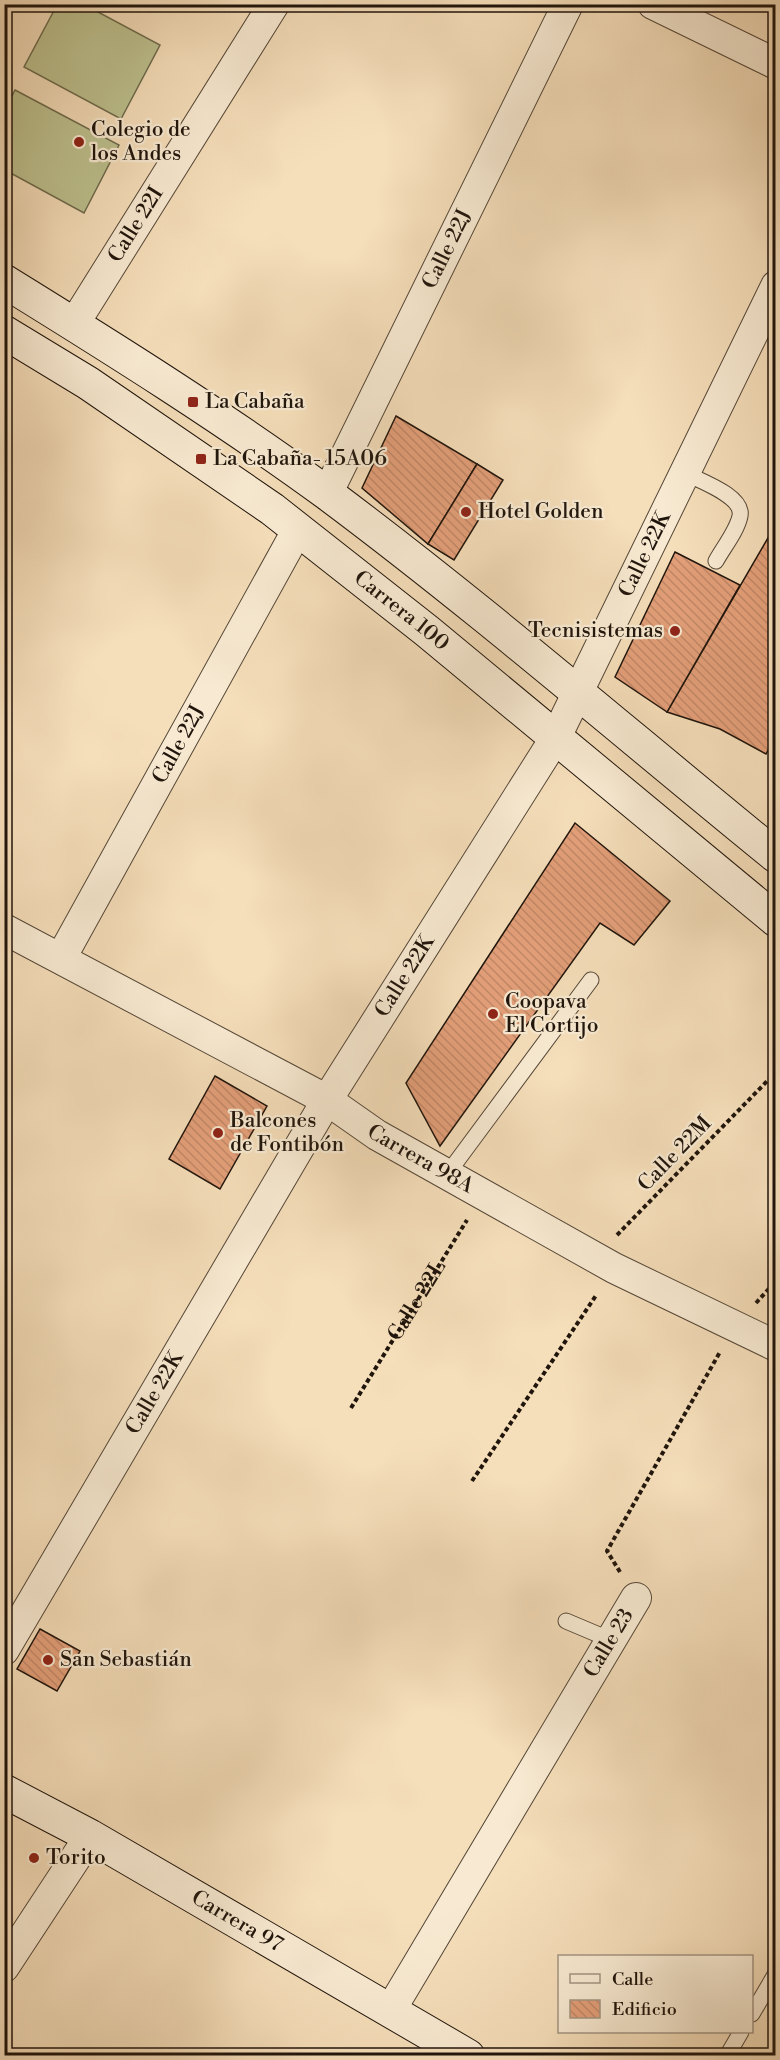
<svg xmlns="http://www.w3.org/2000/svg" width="780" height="2060" viewBox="0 0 780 2060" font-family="'Libre Bodoni',serif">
	<defs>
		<pattern id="building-back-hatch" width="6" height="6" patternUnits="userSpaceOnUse" patternTransform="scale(1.5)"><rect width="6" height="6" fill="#e39f79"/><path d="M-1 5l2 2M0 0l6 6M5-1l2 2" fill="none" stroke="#c28867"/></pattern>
	</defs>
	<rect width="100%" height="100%" fill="#f5deba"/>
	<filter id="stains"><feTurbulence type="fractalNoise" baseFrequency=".00333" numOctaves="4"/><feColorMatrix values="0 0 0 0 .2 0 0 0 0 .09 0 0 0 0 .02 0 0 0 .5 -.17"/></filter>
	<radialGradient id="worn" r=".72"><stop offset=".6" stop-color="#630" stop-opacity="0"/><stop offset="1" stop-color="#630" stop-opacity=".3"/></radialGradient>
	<g fill="#bdc18f" stroke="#6e6b4e" stroke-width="1.5">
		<path d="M 57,5 L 85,5 L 160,45 L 121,119 L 24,67 Z"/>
		<path d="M 15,90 L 119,145 L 84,213 L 5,170 L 5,110 Z"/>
	</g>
	<g fill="url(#building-back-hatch)" stroke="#20150c" stroke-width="1.5">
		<path d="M 396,416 L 477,464 L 428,544 L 362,488 Z"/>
		<path d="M 477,464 L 503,480 L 454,560 L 428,544 Z"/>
		<path d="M 776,524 L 776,735 L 766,754 L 720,729 L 667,712 Z"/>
		<path d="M 675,552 L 740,585 L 667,712 L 615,677 Z"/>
		<path d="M 575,823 L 670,901 L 634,945 L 600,923 L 440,1146 L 406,1083 Z"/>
		<path d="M 215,1076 L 267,1106 L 220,1189 L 169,1159 Z"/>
		<path d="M 40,1629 L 80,1651 L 57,1691 L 17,1669 Z"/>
	</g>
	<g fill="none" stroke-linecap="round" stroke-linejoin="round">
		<defs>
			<g id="lane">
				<path d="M 685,473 C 700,481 744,496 740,516 C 737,531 723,548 716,561"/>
				<path d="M 448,1173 L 591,980"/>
				<path d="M 566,1621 L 611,1640"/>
				<path d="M 752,2014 L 776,1973"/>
				<path d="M 727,2056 L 741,2032"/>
			</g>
			<g id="street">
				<path d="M 653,4 L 776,64"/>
				<path id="s2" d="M 74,324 L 274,4"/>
				<path id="s3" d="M 327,494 L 568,4"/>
				<path id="s4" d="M 4,929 L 327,1100 L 377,1135 L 614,1268 L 776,1346"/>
				<path id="s5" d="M 61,958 L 298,529"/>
				<path id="s6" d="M 4,1650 L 327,1100 L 556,737 L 776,286"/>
				<path d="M 4,1967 L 90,1836"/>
				<path id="s7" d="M 390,2011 L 636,1598"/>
			</g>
			<g id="secondary">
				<path d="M 4,281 C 114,349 224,418 328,494 C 482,609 627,735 776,856"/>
				<path id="s8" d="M 4,332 L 88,383 L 272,509 L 427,631 L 776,920"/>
				<path id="s9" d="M 4,1791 L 90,1836 L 468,2056"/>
			</g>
		</defs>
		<use href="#lane" stroke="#554738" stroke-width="17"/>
		<use href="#street" stroke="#554738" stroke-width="32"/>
		<use href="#secondary" stroke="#20150c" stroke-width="35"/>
		<g stroke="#20150c" stroke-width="4" stroke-dasharray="4.5 3" stroke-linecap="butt">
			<path d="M 617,1235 L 776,1072"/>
			<path d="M 756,1303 L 776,1281"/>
			<path id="s1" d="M 351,1408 L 467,1220"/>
			<path d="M 472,1481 L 597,1294"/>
			<path d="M 620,1572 L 607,1551 L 720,1352"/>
		</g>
		<use href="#lane" stroke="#f8ead2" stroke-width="15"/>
		<use href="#street" stroke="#f8ead2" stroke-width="30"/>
		<use href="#secondary" stroke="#f8ead2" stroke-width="33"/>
	</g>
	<g fill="#8f2418" stroke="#f8ead2" stroke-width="2">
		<circle cx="79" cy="142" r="6"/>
		<rect x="187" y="396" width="12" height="12" rx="3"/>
		<rect x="195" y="453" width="12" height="12" rx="3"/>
		<circle cx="466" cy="512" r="6"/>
		<circle cx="675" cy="631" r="6"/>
		<circle cx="493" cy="1014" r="6"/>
		<circle cx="218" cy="1133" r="6"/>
		<circle cx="48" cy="1660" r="6"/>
		<circle cx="34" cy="1858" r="6"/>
	</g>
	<g text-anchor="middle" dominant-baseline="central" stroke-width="4.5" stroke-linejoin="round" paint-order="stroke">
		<g font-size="21" fill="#20150c" stroke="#f8ead2" text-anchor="start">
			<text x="91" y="130">Colegio de<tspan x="91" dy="24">los Andes</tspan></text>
			<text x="205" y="402">La Cabaña</text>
			<text x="213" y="459">La Cabaña- 15A06</text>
			<text x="478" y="512">Hotel Golden</text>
			<text x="663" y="631" text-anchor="end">Tecnisistemas</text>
			<text x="505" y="1002">Coopava<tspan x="505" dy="24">El Cortijo</tspan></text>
			<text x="230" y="1121">Balcones<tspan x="230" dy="24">de Fontibón</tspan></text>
			<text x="60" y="1660">San Sebastián</text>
			<text x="46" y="1858">Torito</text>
		</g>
		<g font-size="21" fill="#20150c" stroke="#f8ead2">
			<text stroke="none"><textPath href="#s2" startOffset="117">Calle 22I</textPath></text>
			<text stroke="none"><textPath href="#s3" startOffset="273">Calle 22J</textPath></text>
			<text stroke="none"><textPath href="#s6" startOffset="1270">Calle 22K</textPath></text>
			<text stroke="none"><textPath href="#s8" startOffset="486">Carrera 100</textPath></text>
			<text stroke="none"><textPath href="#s5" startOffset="244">Calle 22J</textPath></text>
			<text stroke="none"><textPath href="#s6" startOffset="784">Calle 22K</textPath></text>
			<text transform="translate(675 1154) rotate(-46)">Calle 22M</text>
			<text stroke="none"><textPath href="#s4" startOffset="476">Carrera 98A</textPath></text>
			<text stroke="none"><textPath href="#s1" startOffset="126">Calle 22L</textPath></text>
			<text stroke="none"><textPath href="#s6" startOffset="298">Calle 22K</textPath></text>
			<text stroke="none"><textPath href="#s7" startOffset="428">Calle 23</textPath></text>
			<text stroke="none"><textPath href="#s9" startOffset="267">Carrera 97</textPath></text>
		</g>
	</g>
	<rect width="780" height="2060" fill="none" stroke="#f5deba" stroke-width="24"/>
	<rect x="6" y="6" width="768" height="2048" fill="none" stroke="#20150c" stroke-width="3"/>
	<rect x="12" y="12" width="756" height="2036" fill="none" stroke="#20150c" stroke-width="1.5"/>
	<rect x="558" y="1955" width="195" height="78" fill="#f8ead2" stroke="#a29583" stroke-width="1.5"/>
	<rect x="570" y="1974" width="30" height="9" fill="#f8ead2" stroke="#a29583" stroke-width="1.5"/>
	<text x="612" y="1985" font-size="18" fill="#20150c">Calle</text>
	<rect x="570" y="2000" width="30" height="18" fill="url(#building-back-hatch)" stroke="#a29583" stroke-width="1.5"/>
	<text x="612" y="2015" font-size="18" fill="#20150c">Edificio</text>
	<rect width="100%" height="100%" filter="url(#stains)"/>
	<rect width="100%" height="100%" fill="url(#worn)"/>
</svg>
